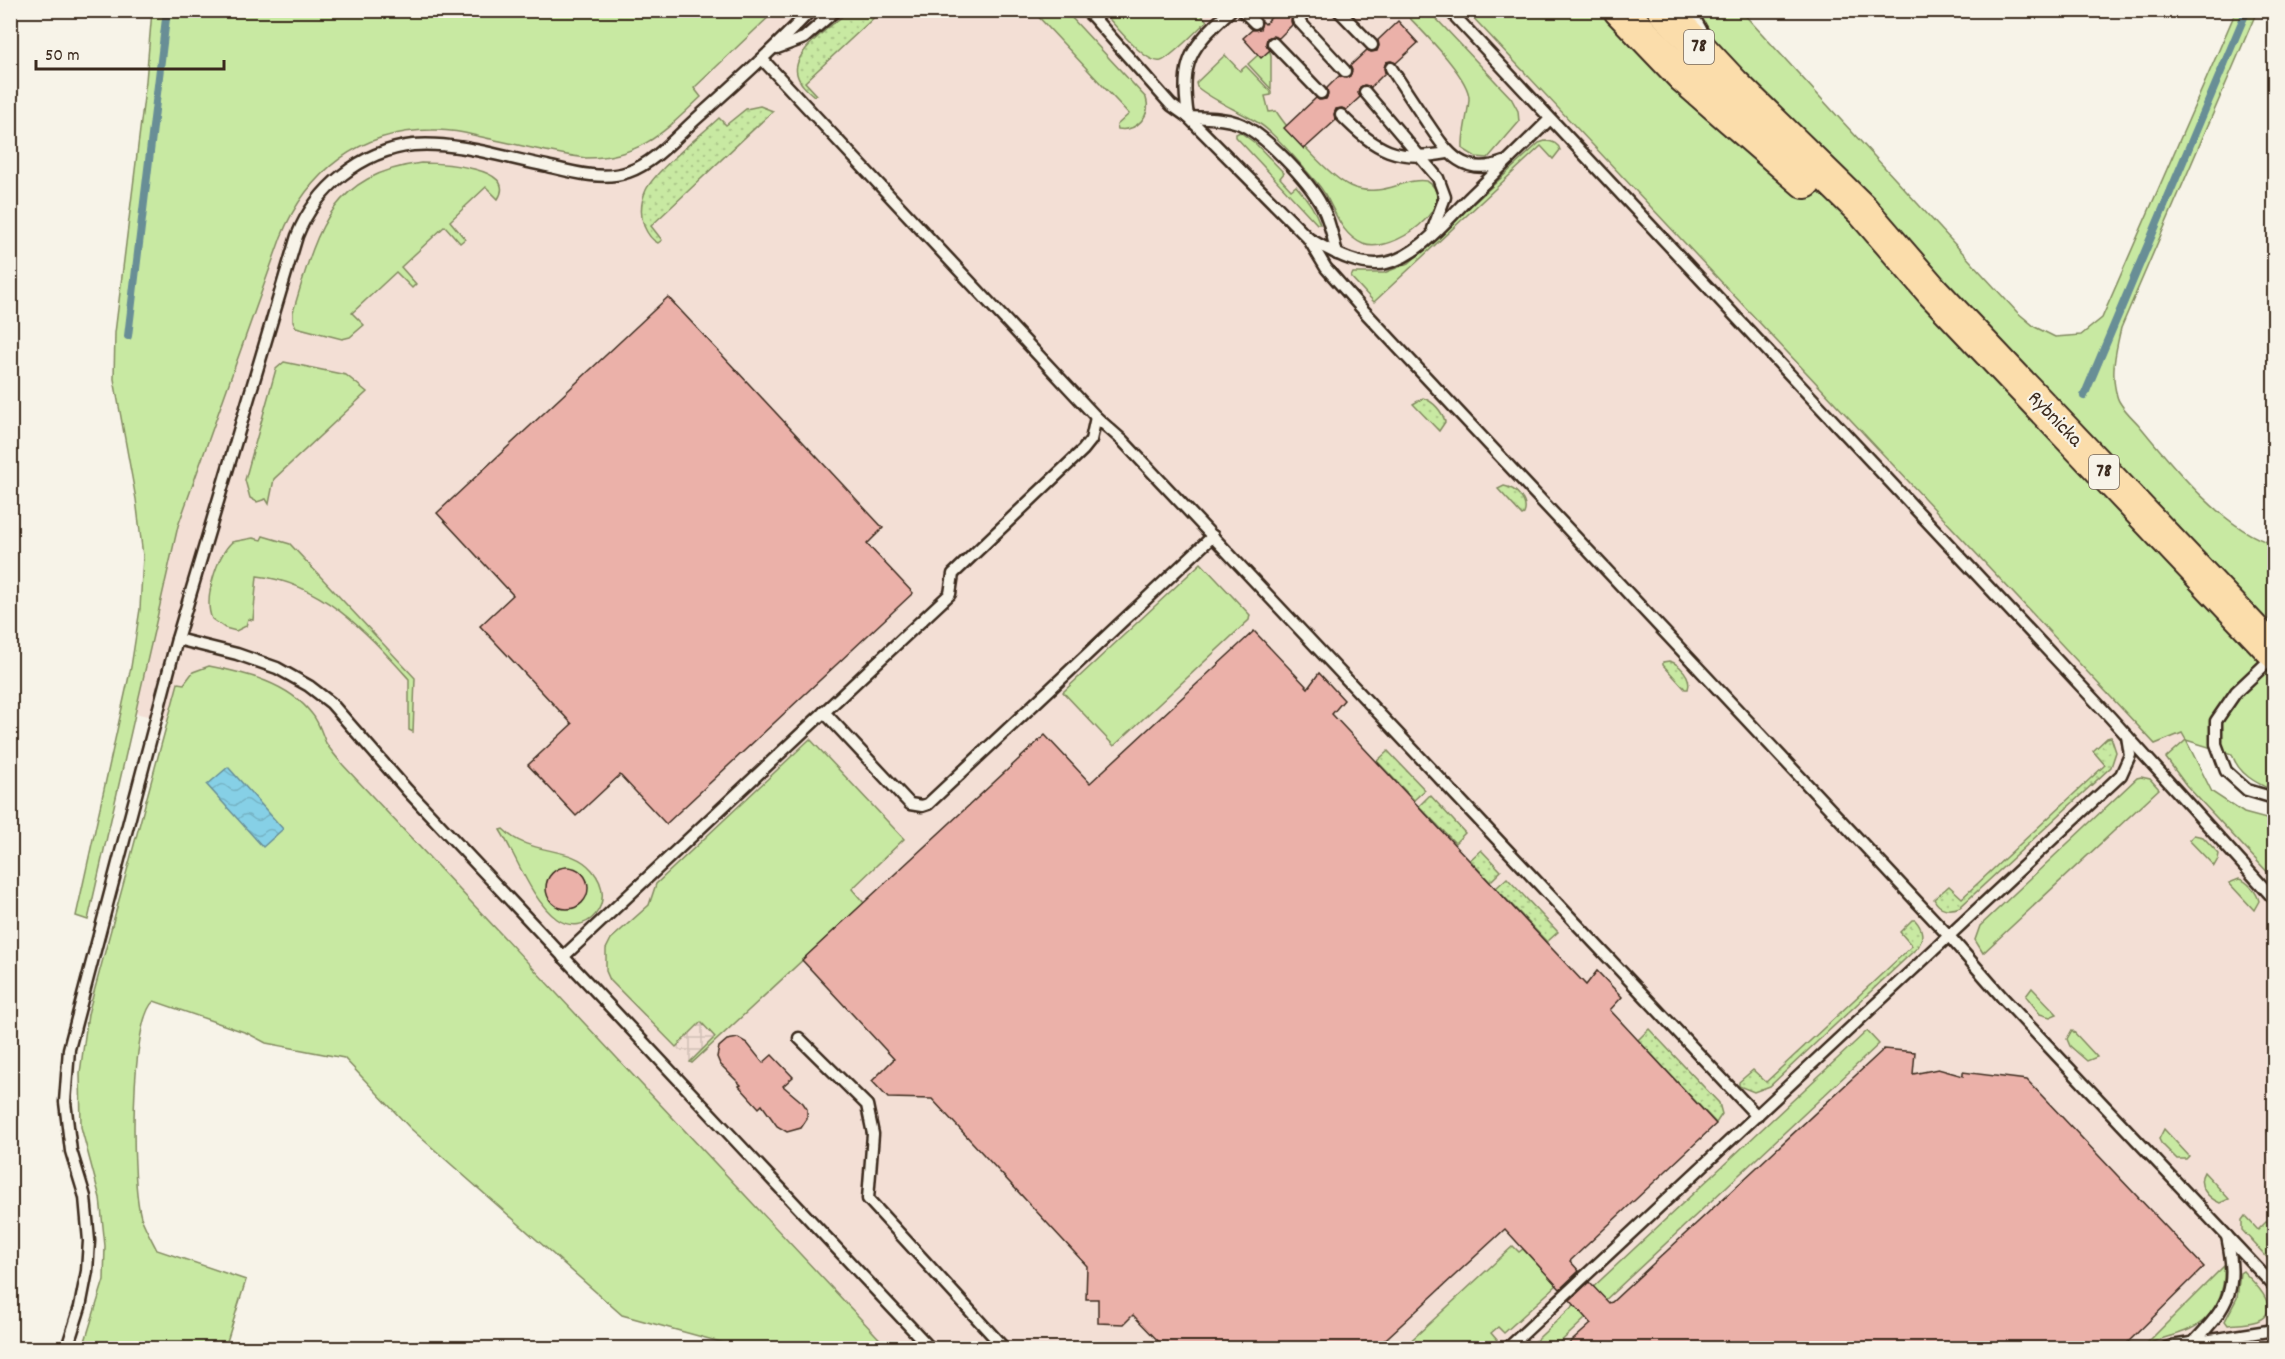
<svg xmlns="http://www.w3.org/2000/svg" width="2285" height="1359" viewBox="0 0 2285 1359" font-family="Dekko,sans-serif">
	<defs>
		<pattern id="industrial-grid" width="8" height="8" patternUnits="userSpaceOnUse" patternTransform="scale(1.5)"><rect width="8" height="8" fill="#f3dfd5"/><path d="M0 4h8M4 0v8" fill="none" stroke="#d1c0b6"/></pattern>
		<pattern id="garden-dots" width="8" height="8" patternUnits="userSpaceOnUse" patternTransform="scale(1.5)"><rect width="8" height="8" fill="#c8e9a2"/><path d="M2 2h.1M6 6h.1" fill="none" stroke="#adc88b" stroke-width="1.8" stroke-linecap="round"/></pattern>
		<pattern id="water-waves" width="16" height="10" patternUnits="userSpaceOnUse" patternTransform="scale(1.5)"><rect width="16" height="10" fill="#86d0e6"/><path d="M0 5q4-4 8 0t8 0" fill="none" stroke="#75b3c5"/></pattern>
	</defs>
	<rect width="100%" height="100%" fill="#f7f3e8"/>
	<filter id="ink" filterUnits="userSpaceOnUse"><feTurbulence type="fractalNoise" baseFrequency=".0167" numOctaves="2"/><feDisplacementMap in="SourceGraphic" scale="12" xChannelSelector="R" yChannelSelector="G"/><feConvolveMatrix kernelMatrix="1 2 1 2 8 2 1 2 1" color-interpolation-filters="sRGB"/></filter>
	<g filter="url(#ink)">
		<path fill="#f3dfd5" d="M 775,11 L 1569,11 L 2182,733 L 2212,792 L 2244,813 L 2274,821 L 2274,1348 L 787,1348 L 168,721 L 135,713 L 178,526 L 281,237 L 291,214 L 305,191 L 318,177 L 332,164 L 356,148 L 383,137 L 412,131 L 433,130 L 460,132 L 586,158 L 606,157 L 633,151 L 660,135 L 701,98 L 694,89 Z"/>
		<path fill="url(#industrial-grid)" d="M 701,1022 L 716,1037 L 690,1062 L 676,1047 Z"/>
		<g fill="#c8e9a2" stroke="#828a60" stroke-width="1.5">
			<path d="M 152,11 L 775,11 L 694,88 L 701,97 C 664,132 640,158 586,158 C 554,154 523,146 491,139 C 472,135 452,129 432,130 C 360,130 307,172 281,237 L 178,526 L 88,920 L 76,916 L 131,667 L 140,609 L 143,556 L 136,499 L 114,379 L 115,333 L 146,81 Z"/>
			<path d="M 1033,11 L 1064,11 L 1071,17 L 1146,98 C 1152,116 1136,132 1118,129 L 1117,125 L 1129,114 Z"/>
			<path d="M 1102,11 L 1198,11 L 1207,21 C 1198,29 1171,58 1161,61 C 1145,65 1113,22 1102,11 Z"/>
			<path d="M 1403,11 L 1429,11 L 1511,98 L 1518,111 L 1519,122 L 1488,158 L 1476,157 L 1463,149 C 1462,132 1468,116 1469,99 C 1470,77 1418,27 1403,11 Z"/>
			<path d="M 1467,11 L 1741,11 L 2017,312 L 2035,327 L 2055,337 L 2081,335 L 2102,318 L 2236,11 L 2257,11 L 2121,328 C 2116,350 2110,373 2117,396 C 2119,406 2132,417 2139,425 C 2170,463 2225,532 2274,544 L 2274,791 C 2256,783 2238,774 2232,754 L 2186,740 L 2212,792 L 2244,813 L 2274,821 L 2274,879 L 2186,785 L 2166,758 L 2186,740 L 2182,733 L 2155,744 Z"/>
			<path d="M 1268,46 L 1271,55 L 1271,89 L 1248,64 Z"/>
			<path d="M 1225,55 L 1240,71 L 1246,66 L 1271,92 L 1271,95 L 1265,96 L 1269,112 L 1276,111 C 1288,130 1330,177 1350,186 C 1359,190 1368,191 1377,190 C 1394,189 1410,178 1427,181 C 1463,203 1392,256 1363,244 C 1336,232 1335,203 1317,183 C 1303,167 1276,134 1260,124 C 1240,111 1215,102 1197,87 L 1196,83 Z"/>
			<path d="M 1240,132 L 1255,143 L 1284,173 L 1280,178 L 1291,190 L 1296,186 C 1306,197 1315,209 1320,224 L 1317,224 L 1236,137 L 1236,134 Z"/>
			<path d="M 1545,141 C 1552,141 1558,143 1560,150 L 1553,159 L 1541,146 L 1374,302 L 1351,277 L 1353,273 L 1384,273 L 1409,263 L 1539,143 Z"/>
			<path d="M 421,163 C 439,163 519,167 498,199 L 486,187 L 450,221 L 465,239 L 460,243 L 445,226 L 401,267 L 416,284 L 412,288 L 396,272 L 352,313 L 364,325 L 350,337 L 342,339 L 296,327 L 293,321 L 293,312 C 316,235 328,175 421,163 Z"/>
			<path d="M 284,362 L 346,375 L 367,392 L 274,479 L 269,504 L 266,499 L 257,502 L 250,498 L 245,480 L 276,369 Z"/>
			<path d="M 263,536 L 290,544 L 415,678 L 413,732 L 409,730 L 409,679 C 367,633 323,583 257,576 L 253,620 L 248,619 L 246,626 L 236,631 L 225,628 L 212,619 C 203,599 217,556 232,542 L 253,538 L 261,540 Z"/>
			<path d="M 1201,563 L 1250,615 L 1249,620 L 1114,746 L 1063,692 Z"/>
			<path d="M 209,666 C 246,673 288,683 312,714 C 319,722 322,734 326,743 C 331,751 337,758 343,765 L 888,1348 L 723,1348 L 724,1343 L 622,1315 L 410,1128 L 344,1058 L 266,1043 L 247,1033 L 154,1001 C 129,1021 131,1184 141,1217 C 145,1228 152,1240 157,1250 L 246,1280 L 225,1348 L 83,1348 L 104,1280 L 105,1246 L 100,1198 L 81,1127 L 80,1073 L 88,1014 L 178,683 L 184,684 L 193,672 Z"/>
			<path d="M 810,739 L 904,839 L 852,889 L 864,903 L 692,1063 L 690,1062 L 715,1037 L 701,1022 L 676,1047 L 610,980 L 606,971 L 606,949 L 611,939 L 649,905 L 656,884 Z"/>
			<path d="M 2141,777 L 2150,779 L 2159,789 L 1983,953 L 1975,940 L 1980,926 L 2137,778 Z"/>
			<path d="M 503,829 C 530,857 570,844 592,870 C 620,903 585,939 557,919 C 531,900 517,857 500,830 Z"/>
			<path d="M 2194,835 L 2203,837 L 2219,854 L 2218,859 L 2214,866 L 2189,840 Z"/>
			<path d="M 2239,879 C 2248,881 2257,893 2259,901 L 2254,910 L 2229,883 Z"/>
			<path d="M 2032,988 L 2057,1014 L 2050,1017 L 2040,1014 L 2026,996 Z"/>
			<path d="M 2072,1030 L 2097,1057 L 2087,1061 L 2070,1046 L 2067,1039 Z"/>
			<path d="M 1867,1031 L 1879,1044 L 1554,1348 L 1528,1348 Z"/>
			<path d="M 2164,1129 L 2189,1156 L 2186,1159 L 2177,1159 L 2161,1143 L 2159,1139 Z"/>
			<path d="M 2204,1172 L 2229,1199 L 2220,1203 C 2208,1198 2196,1185 2204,1172 Z"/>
			<path d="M 2274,1214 L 2274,1265 L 2242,1230 L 2242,1220 L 2245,1216 L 2258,1230 Z"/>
			<path d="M 1513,1246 L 1519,1252 L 1523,1249 L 1557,1285 L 1504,1333 L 1498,1327 L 1491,1333 L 1497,1340 L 1488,1348 L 1403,1348 Z"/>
			<path d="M 2224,1266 C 2226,1294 2213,1321 2186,1331 C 2169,1338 2158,1337 2142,1348 Z"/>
			<path d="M 2243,1271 C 2253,1282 2285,1310 2257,1321 C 2248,1324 2237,1324 2228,1325 L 2225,1321 L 2237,1298 L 2240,1273 Z"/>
		</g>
		<g fill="url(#garden-dots)" stroke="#828a60" stroke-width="1.5">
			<path d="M 849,11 L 881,11 L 805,82 L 817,95 L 814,96 C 807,90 799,83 797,74 C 791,52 834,24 849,11 Z"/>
			<path d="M 760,106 L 773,111 L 651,226 L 662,240 L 658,243 C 651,240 647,233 644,226 C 640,214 641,201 646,190 C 656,170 701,135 719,118 L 726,125 L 746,109 Z"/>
			<path d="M 1423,398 C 1433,401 1443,412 1445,422 L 1439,431 L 1413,404 Z"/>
			<path d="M 1504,486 C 1516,488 1529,502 1524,514 L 1522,515 L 1498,489 Z"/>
			<path d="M 1669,661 C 1680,664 1692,677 1688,689 L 1685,689 L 1663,665 L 1663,662 Z"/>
			<path d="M 2111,737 L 2116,752 L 2111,767 L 1960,907 C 1950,911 1939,910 1934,899 L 1949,886 L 1962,898 L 2105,765 L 2093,751 L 2107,738 Z"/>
			<path d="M 1388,751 L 1425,790 L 1414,800 L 1377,761 Z"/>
			<path d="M 1430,795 L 1465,833 L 1455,843 L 1419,806 Z"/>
			<path d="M 1481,850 L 1501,871 L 1490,882 L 1470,860 Z"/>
			<path d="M 1507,878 L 1558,932 L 1547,942 L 1496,888 Z"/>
			<path d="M 1912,920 L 1915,920 C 1923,929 1924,937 1918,947 L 1770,1086 L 1754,1092 L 1739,1086 L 1739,1082 L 1753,1070 L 1766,1082 L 1912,946 L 1900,932 Z"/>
			<path d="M 1649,1029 L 1719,1103 L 1722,1114 L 1716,1123 L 1638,1040 Z"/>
		</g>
		<path fill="url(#water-waves)" stroke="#688e96" stroke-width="1.5" d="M 228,767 L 283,829 L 263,847 L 207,785 Z"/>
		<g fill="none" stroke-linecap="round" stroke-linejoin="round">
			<g stroke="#688e96" stroke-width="8">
				<path d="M 128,336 L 167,10"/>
				<path d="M 2084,396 L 2247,10"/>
			</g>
		</g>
		<g fill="#ebb1a9" stroke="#3b2a1e" stroke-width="1.5">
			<path d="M 1278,10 L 1307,10 L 1303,14 L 1297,13 L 1293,15 L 1291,21 L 1292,25 L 1279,38 L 1272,36 L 1267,38 L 1266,44 L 1270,50 L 1261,58 L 1243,38 L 1252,30 L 1260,29 L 1262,21 L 1265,24 Z"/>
			<path d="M 1398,21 L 1418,43 L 1396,63 L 1391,61 L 1386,62 L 1384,68 L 1385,73 L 1371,87 L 1364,85 L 1360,87 L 1358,93 L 1360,97 L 1346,110 L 1342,108 L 1336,109 L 1334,114 L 1336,120 L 1304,149 L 1284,128 L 1316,98 L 1319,100 L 1326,99 L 1328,95 L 1327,88 L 1339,76 L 1346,78 L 1350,76 L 1352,70 L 1350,66 L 1367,50 L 1371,52 L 1377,51 L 1379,46 L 1378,40 Z"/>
			<path d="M 668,297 L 883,528 L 867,544 L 913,593 L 666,824 L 620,775 L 576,816 L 528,765 L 572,724 L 480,626 L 513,595 L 437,513 Z"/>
			<path d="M 1254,631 L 1308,688 L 1319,673 L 1344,700 L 1332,714 L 1586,985 L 1597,971 L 1622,997 L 1610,1010 L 1716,1124 L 1570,1261 L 1579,1271 L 1560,1289 L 1505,1229 L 1376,1348 L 1165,1348 L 1133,1315 L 1124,1324 L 1098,1323 L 1098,1299 L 1086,1299 L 1087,1266 L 932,1099 L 888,1098 L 872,1081 L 894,1059 L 802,960 L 1045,735 L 1090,783 Z"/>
			<circle cx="567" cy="888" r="21"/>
			<path d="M 738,1038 L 747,1043 L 763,1063 L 772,1055 L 793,1077 L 783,1086 L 803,1103 L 807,1109 L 807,1119 L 801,1128 L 787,1132 L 777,1126 L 762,1105 L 759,1108 L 739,1086 L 741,1085 L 720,1064 L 717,1057 L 719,1047 L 727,1040 Z"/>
			<path d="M 1884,1049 L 1915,1052 L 1913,1074 L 1938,1069 L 1963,1076 L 1963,1072 L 2027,1080 L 2204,1267 L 2122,1348 L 1564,1348 L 1591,1324 L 1570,1300 L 1589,1282 L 1609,1303 L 1612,1302 Z"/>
		</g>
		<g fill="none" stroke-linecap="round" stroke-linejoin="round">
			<defs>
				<g id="lane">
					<path d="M 1085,10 L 1093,17 L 1171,105 L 1188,117 L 1308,238 L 1326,268 L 1364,311 L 1949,936 L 2002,997 L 2274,1286"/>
					<path d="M 1242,10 L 1255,23"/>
					<path d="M 1338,10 L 1372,45"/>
					<path d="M 1449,10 L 2110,717 L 2274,899"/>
					<path d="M 1690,10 L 1704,35"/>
					<path d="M 1298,20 L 1345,71"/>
					<path d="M 1273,43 L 1321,93"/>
					<path d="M 777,48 L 804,38 L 836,10"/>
					<path d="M 763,60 L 1096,417 L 1122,440 L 1757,1116"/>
					<path d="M 1391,68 C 1402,85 1413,102 1424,118 C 1445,149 1461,179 1504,162"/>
					<path d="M 1365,92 L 1438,178 L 1445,197 L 1433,229"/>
					<path d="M 1341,115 C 1376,151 1397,162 1447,153"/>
					<path d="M 1188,117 C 1205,118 1222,117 1238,123 C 1264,133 1309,181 1322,206 C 1330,221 1333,238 1337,254"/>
					<path d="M 1188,117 C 1180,60 1190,48 1231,10"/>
					<path d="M 1309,239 C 1332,251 1358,268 1386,263 C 1417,257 1447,220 1468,199 C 1496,172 1523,146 1550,119"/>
					<path d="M 177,639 L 237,654 L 277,668 L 309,686 L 331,703 L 407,790 L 930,1348"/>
					<path d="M 2274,656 L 2236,692 L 2216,721 L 2216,744 L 2226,771 L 2247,790 L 2274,798"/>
					<path d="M 824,712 L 910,804 L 922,806 L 928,804 L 1213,536"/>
					<path d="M 563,957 L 950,594 L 953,574 L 1083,450 L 1091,440 L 1096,417"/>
					<path d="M 799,1038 L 867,1105 L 873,1134 L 868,1199 L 1004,1348"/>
					<path d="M 2193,1343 C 2230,1304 2238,1290 2227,1236"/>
					<path d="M 67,1348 L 80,1307 L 87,1271 L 89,1241 L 85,1197 L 71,1151 L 65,1102 L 69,1049 L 177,639 L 297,236 C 316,188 361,151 413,145 C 455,141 506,158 547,166 C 572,172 603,181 628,172 C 654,163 675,138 696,119 C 735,84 774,49 811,10"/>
					<path d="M 1508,1348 L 2121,775 L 2130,755 L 2127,736"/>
					<path d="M 2166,1348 L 2172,1346 L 2274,1330"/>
				</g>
				<g id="primary">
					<path d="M 1620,10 L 1684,77 L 1805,182"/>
					<path d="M 1664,10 L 1733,84 L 1862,210 L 1933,292 L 2274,652"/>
				</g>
			</defs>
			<use href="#lane" stroke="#3b2a1e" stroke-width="15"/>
			<use href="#primary" stroke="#3b2a1e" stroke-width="36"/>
			<use href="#lane" stroke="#f7f3e8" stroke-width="10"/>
			<use href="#primary" stroke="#fbddab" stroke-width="32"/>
		</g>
	</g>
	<g text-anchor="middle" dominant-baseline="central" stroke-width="4.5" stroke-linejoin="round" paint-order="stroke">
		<g fill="#f7f3e8" stroke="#73665b" stroke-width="1.5">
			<rect x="1684" y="30" width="30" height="34" rx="4.5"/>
			<rect x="2089" y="455" width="30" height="34" rx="4.5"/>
		</g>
		<g font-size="20" font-weight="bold" fill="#3b2a1e">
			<text x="1699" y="47">78</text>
			<text x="2104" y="472">78</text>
		</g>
		<g font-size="21" fill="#3b2a1e" stroke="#f7f3e8">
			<text transform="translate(2054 420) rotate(46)">Rybnicka</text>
		</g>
	</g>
	<rect width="2285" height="1359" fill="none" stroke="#f7f3e8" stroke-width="36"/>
	<rect x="18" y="18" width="2249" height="1323" fill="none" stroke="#3b2a1e" stroke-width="2" filter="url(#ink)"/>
	<path d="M36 60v9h188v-9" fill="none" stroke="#3b2a1e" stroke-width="3"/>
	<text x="45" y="60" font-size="18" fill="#3b2a1e" stroke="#f7f3e8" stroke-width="4.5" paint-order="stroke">50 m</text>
</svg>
